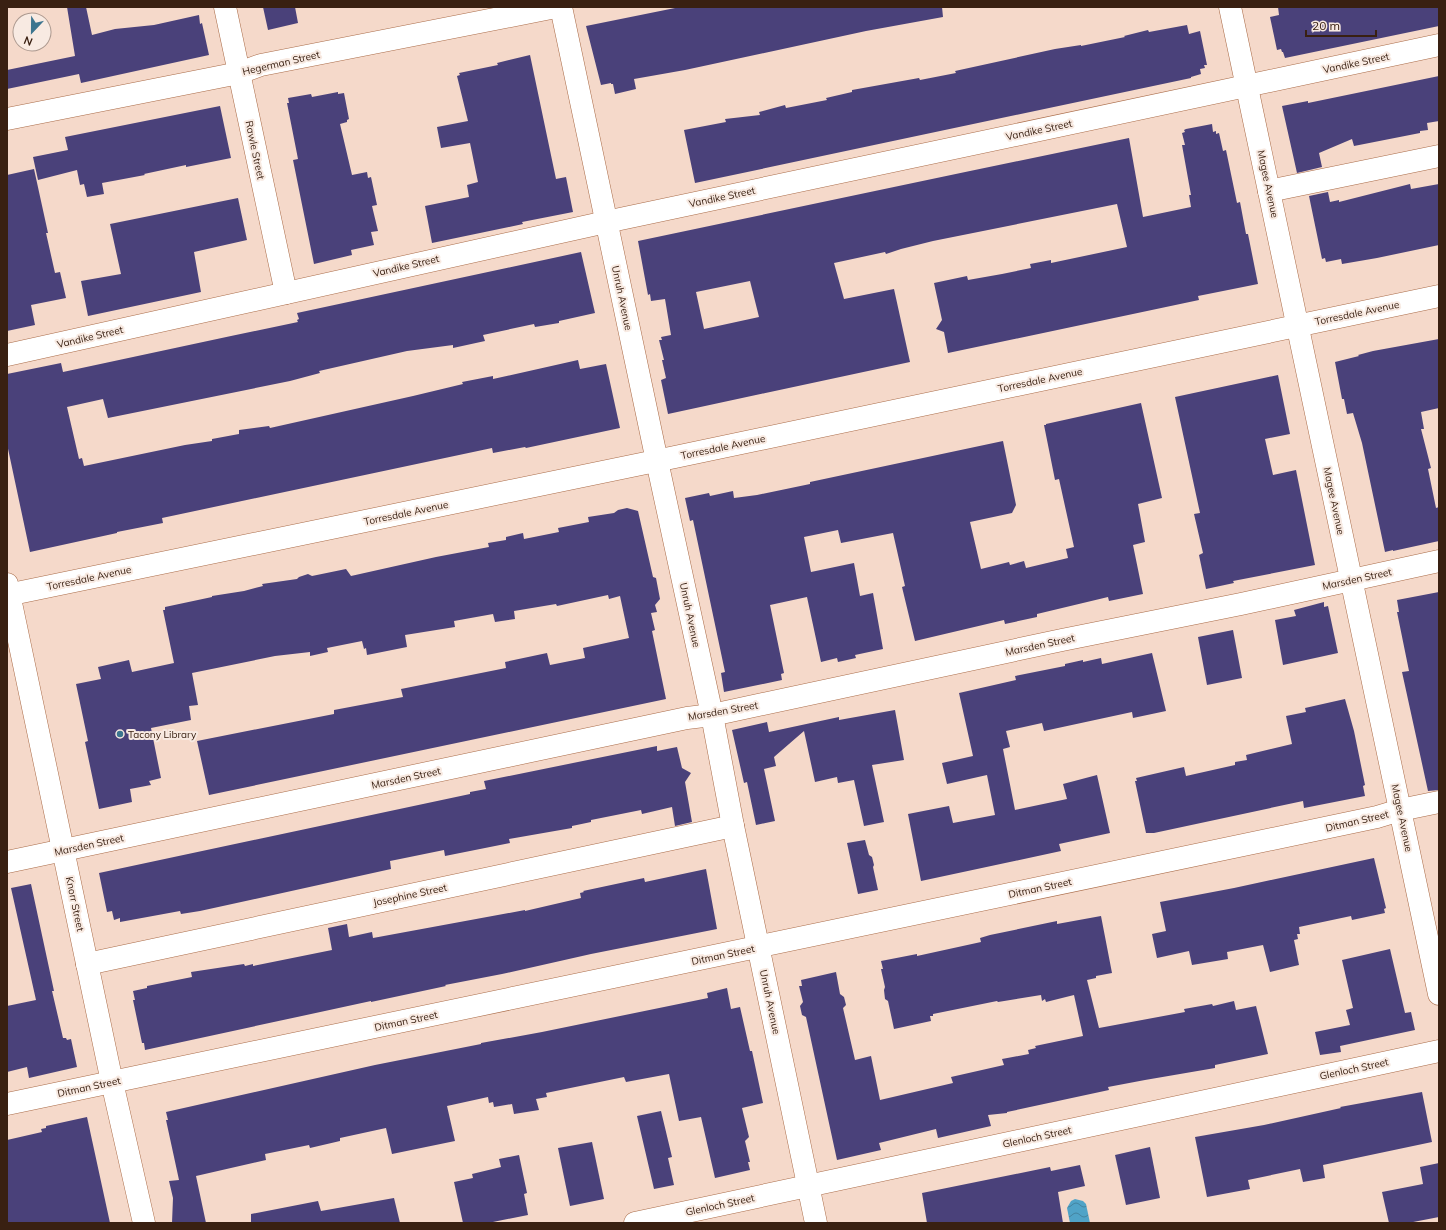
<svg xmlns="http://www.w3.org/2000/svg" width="1446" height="1230" viewBox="0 0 1446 1230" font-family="Mulish,sans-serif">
	<defs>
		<pattern id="water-waves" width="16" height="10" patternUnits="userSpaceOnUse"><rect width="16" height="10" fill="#50a3c7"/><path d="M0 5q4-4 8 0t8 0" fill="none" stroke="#4384a0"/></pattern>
	</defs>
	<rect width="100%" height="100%" fill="#f5d9ca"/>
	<path fill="url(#water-waves)" d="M 1075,1199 L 1083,1201 L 1086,1204 L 1090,1223 L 1070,1223 L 1067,1208 L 1071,1201 Z"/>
	<g fill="#4a417a" fill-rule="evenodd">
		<path d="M 67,7 L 86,7 L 92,35 L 115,29 L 154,25 L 199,15 L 200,24 L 202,23 L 209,55 L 81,83 L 79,74 L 7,89 L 7,70 L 75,56 Z"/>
		<path d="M 263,7 L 295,7 L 298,23 L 268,30 Z"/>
		<path d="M 680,7 L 942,7 L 943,17 L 866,31 L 685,70 L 634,79 L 636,89 L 615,94 L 613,84 L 611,84 L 611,83 L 601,85 L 586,26 Z"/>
		<path d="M 1278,7 L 1439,7 L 1439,26 L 1285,58 L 1283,52 L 1282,52 L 1281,49 L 1277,50 L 1270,17 L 1279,15 Z"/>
		<path d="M 1187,25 L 1189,34 L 1200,31 L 1207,65 L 1204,65 L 1205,68 L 1200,69 L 1201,74 L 1191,77 L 1191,78 L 695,183 L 684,130 L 726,122 L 725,119 L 760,115 L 759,112 L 785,105 L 786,108 L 827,100 L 826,98 L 852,92 L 852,90 L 919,78 L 920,80 L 956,73 L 955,71 L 1055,49 L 1081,45 L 1081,46 L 1125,37 L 1124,36 L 1148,30 L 1149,32 Z"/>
		<path d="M 530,55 L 556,179 L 566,177 L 573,212 L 522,222 L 523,224 L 432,243 L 425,206 L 469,197 L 467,185 L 478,182 L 470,143 L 441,148 L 437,127 L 468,121 L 457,76 L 460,75 L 459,73 L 498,65 L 497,63 Z"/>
		<path d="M 1439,76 L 1439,121 L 1427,123 L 1428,130 L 1420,131 L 1420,133 L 1354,146 L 1352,139 L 1319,153 L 1322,167 L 1297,173 L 1282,106 L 1308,101 L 1308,103 Z"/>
		<path d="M 338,92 L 338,94 L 344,93 L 349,119 L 347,120 L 347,122 L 340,124 L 352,175 L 367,172 L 368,178 L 371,177 L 377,205 L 372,206 L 378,231 L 371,232 L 374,245 L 351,250 L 352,255 L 314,264 L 293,160 L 298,159 L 287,103 L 289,103 L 288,98 L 311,94 L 312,97 Z"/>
		<path d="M 220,106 L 231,158 L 186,167 L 186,165 L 144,174 L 145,175 L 102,183 L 104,194 L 87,197 L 84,184 L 80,185 L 77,170 L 38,180 L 33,157 L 68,150 L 65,137 Z"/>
		<path d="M 1212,124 L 1213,132 L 1216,131 L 1216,134 L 1219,133 L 1223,151 L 1226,150 L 1237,203 L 1240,202 L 1246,234 L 1248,234 L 1258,284 L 1198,296 L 1199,300 L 948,353 L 944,332 L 936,329 L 942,320 L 934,283 L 967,276 L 968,280 L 1002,274 L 1031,268 L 1030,264 L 1051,260 L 1051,263 L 1127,247 L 1117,204 L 933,241 L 901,249 L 886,254 L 885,252 L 834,263 L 844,299 L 894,289 L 910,362 L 668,414 L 661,380 L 666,378 L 662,360 L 664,360 L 659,340 L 662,340 L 661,337 L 671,335 L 665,299 L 651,301 L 650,294 L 648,295 L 638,241 L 970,171 L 1129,138 L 1143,217 L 1191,207 L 1189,195 L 1191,195 L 1182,145 L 1185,145 L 1182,133 L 1185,132 L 1184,130 L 1186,129 ZM 750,281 L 759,317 L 704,329 L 696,292 Z"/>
		<path d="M 34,169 L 48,233 L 46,233 L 55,273 L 60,272 L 66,298 L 31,305 L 35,325 L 7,331 L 7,175 Z"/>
		<path d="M 1410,184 L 1411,189 L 1439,184 L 1439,245 L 1377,258 L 1342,264 L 1341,259 L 1326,262 L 1325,258 L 1322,259 L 1309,196 L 1328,192 L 1330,202 L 1339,200 L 1339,202 Z"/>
		<path d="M 238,198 L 247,240 L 194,252 L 201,292 L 88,316 L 81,281 L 121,274 L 110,224 Z"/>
		<path d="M 581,252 L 595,313 L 559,321 L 559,323 L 535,327 L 534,324 L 483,335 L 485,341 L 453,348 L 453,345 L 407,351 L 319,371 L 320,373 L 290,381 L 108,418 L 103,399 L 67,407 L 79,459 L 82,458 L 84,466 L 185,445 L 212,441 L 212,439 L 239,434 L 239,430 L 269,426 L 270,428 L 413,396 L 463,384 L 462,382 L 493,376 L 493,379 L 578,360 L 580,369 L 606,364 L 620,428 L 526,448 L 525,447 L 493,453 L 492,448 L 162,518 L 163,523 L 117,532 L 117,533 L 30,552 L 7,444 L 7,374 L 61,363 L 63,372 L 231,336 L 298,322 L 297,320 L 299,319 L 297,313 Z"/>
		<path d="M 1439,339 L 1439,408 L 1421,412 L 1424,429 L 1421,429 L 1431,468 L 1428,469 L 1436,508 L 1439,507 L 1439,541 L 1393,551 L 1393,550 L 1385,552 L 1362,443 L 1353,413 L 1347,414 L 1344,399 L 1342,399 L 1335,362 L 1359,356 L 1358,355 L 1373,351 Z"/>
		<path d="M 1278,375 L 1290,434 L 1265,439 L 1273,475 L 1296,470 L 1315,565 L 1233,581 L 1234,583 L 1206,589 L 1199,555 L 1203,553 L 1194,514 L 1200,513 L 1175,397 Z"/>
		<path d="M 1141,403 L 1162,498 L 1138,504 L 1145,542 L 1133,545 L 1143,594 L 1109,601 L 1108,597 L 1037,614 L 1037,617 L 1005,624 L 1004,620 L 915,641 L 902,587 L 905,586 L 893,533 L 841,543 L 838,530 L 804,537 L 811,572 L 854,563 L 860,596 L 873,593 L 883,649 L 855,655 L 856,658 L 838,662 L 837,658 L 821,662 L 807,597 L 770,605 L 784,673 L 781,674 L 782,680 L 724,692 L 721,673 L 725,672 L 693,520 L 690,521 L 685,498 L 709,493 L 710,496 L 733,491 L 734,498 L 757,495 L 810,484 L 810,482 L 1003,441 L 1016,505 L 1012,513 L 970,522 L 981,569 L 1009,562 L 1010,565 L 1024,561 L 1026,568 L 1068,558 L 1066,549 L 1074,547 L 1059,479 L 1055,480 L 1044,425 L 1046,425 L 1046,424 Z"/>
		<path d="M 627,508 L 638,511 L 653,577 L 656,578 L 660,599 L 655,605 L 657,612 L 651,613 L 655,630 L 652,631 L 666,699 L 209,795 L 197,741 L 334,714 L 334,710 L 403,697 L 401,689 L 506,668 L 505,662 L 547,653 L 550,665 L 585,658 L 583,648 L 629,638 L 620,596 L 609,599 L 608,595 L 557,606 L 556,604 L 514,611 L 515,619 L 495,622 L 493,614 L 454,621 L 455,627 L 405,635 L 407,647 L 367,655 L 366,648 L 364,649 L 362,641 L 327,648 L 328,652 L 310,656 L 310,652 L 275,656 L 192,673 L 198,705 L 189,706 L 191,720 L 151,728 L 161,778 L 149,781 L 151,785 L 130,789 L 132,802 L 99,809 L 85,742 L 88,741 L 76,684 L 101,679 L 98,667 L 129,660 L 132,672 L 174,663 L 163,610 L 165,610 L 165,607 L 212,597 L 212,596 L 244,591 L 263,586 L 262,584 L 297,579 L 299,577 L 308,574 L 312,576 L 346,569 L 351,576 L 436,557 L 489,547 L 488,543 L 506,540 L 506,537 L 523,533 L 524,539 L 559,532 L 558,528 L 589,522 L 588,517 L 614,513 L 618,510 Z"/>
		<path d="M 1439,592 L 1439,790 L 1428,791 L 1402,672 L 1409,671 L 1397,612 L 1399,612 L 1397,600 Z"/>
		<path d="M 1324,602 L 1324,607 L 1328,606 L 1338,653 L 1283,665 L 1275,620 L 1296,616 L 1294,610 Z"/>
		<path d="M 1233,630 L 1242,678 L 1207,685 L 1198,637 Z"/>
		<path d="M 1152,653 L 1166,711 L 1133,718 L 1132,712 L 1044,731 L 1042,723 L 1006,731 L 1010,747 L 1003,749 L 1015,810 L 1067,799 L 1063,784 L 1097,775 L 1110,833 L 1059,844 L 1061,851 L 921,881 L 908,814 L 949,806 L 953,823 L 995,815 L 987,775 L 947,784 L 942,763 L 973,756 L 959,693 L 1016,680 L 1015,676 L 1065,666 L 1065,664 L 1083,660 L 1083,662 L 1101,658 L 1102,664 Z"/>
		<path d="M 1345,699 L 1354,731 L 1365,785 L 1363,786 L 1365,796 L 1304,808 L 1303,801 L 1154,833 L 1146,833 L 1135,781 L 1137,781 L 1136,778 L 1184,767 L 1186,776 L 1235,765 L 1235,762 L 1247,760 L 1246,755 L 1292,744 L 1286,716 L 1306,712 L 1305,708 Z"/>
		<path d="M 895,710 L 904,760 L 872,765 L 884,822 L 864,826 L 854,780 L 838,783 L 837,777 L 815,782 L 804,731 L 774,757 L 776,766 L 764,769 L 775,821 L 756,825 L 747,782 L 744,783 L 732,730 L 767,722 L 769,732 L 839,717 L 839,720 Z"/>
		<path d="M 657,746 L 657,751 L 677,747 L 682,768 L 691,773 L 685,782 L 692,822 L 675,826 L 672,807 L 642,814 L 641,810 L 591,820 L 591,822 L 572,826 L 572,828 L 509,839 L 510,843 L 445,856 L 444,850 L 400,859 L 390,861 L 391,869 L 200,911 L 181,914 L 180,911 L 120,922 L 120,918 L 114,920 L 112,911 L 107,912 L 99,873 L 470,794 L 470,792 L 486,789 L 484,781 Z"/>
		<path d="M 865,840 L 869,855 L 872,857 L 874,865 L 873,867 L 878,890 L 858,894 L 847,843 Z"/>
		<path d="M 1374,858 L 1386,908 L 1384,909 L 1385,913 L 1352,920 L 1351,916 L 1299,927 L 1300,934 L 1297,934 L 1298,939 L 1294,940 L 1299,965 L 1270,972 L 1263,945 L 1227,952 L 1228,959 L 1192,965 L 1189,951 L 1157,958 L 1152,934 L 1166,931 L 1160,902 L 1234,888 Z"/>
		<path d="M 706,869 L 717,929 L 591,954 L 502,974 L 445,985 L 446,986 L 371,1002 L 371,1001 L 145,1050 L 144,1043 L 142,1043 L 133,1000 L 135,1000 L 133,991 L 147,988 L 147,986 L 192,977 L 191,972 L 244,964 L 245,966 L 253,964 L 253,966 L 332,950 L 328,928 L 347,924 L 349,937 L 372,932 L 373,938 L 525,910 L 525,911 L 581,898 L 580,893 L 584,892 L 583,891 L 644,878 L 645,882 Z"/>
		<path d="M 31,884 L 54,991 L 52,991 L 63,1038 L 66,1038 L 67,1040 L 71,1039 L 77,1067 L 29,1078 L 27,1067 L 7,1072 L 7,1006 L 36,1000 L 11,888 Z"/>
		<path d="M 1101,916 L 1112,973 L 1096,976 L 1096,978 L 1087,980 L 1099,1028 L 1185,1012 L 1184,1009 L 1212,1004 L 1213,1006 L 1234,1001 L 1236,1010 L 1256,1006 L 1268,1054 L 1215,1065 L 1215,1068 L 1145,1080 L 1108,1087 L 1109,1090 L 1007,1112 L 1007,1113 L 988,1115 L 991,1126 L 938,1138 L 936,1129 L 879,1143 L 881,1150 L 837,1160 L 806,1017 L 802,1015 L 800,1006 L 803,1002 L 799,986 L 802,986 L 801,980 L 836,972 L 840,994 L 844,997 L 846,1005 L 843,1008 L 855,1060 L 871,1056 L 880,1100 L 953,1083 L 951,1077 L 1004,1065 L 1002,1059 L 1029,1054 L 1028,1050 L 1036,1048 L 1035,1046 L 1083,1036 L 1074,995 L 1046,1002 L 1045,999 L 1042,1001 L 1041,995 L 998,1002 L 997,1001 L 933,1014 L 933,1016 L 930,1016 L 931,1021 L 894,1029 L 888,1001 L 885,999 L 884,990 L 885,987 L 881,969 L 883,969 L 881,961 L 917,954 L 917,956 L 981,942 L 980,938 L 990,935 L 1057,921 L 1057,924 Z"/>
		<path d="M 1390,949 L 1405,1013 L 1411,1012 L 1415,1030 L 1340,1046 L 1341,1052 L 1320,1055 L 1315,1032 L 1350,1025 L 1346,1010 L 1353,1008 L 1342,960 Z"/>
		<path d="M 727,988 L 731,1009 L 740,1007 L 750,1051 L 752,1051 L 763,1103 L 742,1108 L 749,1137 L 745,1141 L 750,1162 L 748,1162 L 750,1170 L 715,1178 L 701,1117 L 679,1121 L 669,1074 L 626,1082 L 624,1077 L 546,1093 L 547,1097 L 536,1099 L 539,1110 L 514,1114 L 512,1104 L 494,1107 L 493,1102 L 489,1103 L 488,1097 L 447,1106 L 455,1141 L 392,1154 L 386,1128 L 340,1138 L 340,1141 L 310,1148 L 309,1145 L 265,1154 L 266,1160 L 196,1176 L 206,1223 L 172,1223 L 173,1198 L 169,1181 L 179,1180 L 166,1120 L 168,1120 L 166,1112 L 375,1065 L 481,1044 L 481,1043 L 542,1032 L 708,998 L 707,993 Z"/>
		<path d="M 1422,1092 L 1432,1142 L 1323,1165 L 1325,1178 L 1303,1182 L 1300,1169 L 1248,1180 L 1250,1189 L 1207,1197 L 1195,1137 L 1264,1125 L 1341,1108 L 1340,1107 Z"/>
		<path d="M 661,1111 L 672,1157 L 668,1158 L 674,1185 L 654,1189 L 637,1116 Z"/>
		<path d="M 87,1117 L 110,1223 L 7,1223 L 7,1140 L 42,1132 L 41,1129 L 46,1128 L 46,1126 Z"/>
		<path d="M 592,1142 L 604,1199 L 570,1206 L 558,1148 Z"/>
		<path d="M 1150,1147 L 1160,1198 L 1126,1205 L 1115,1155 Z"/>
		<path d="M 519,1155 L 527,1193 L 524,1194 L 528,1215 L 488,1223 L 463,1223 L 454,1182 L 473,1178 L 472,1174 L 501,1167 L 499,1159 Z"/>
		<path d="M 1439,1163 L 1439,1217 L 1408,1223 L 1389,1223 L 1382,1192 L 1423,1184 L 1420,1167 Z"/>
		<path d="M 1080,1165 L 1085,1186 L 1058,1192 L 1063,1223 L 927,1223 L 922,1193 L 1050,1167 L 1051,1171 Z"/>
		<path d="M 394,1198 L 400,1223 L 251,1223 L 251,1214 L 318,1201 L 321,1211 Z"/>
	</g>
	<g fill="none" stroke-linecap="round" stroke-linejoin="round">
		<defs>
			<g id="minor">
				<path d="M 225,7 L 286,293"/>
				<path d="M 561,7 L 657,461 L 712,715 L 733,826 L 816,1223"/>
				<path d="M 1230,7 L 1439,994"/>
				<path d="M 7,119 L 239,73 L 261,65 L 556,7"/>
				<path d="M 1269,191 L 1439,156"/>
				<path d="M 7,355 L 606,222 L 1439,45"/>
				<path d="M 7,584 L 112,1082 L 144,1223"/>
				<path d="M 7,595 L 675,457 L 1439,296"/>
				<path d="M 7,862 L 687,718 L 712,715 L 1062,640 L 1241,604 L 1439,561"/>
				<path d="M 87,964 L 733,826"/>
				<path d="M 7,1104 L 1377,817 L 1400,810 L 1439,802"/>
				<path d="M 635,1223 L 1439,1051"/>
			</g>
		</defs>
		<use href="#minor" stroke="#aa6c49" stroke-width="23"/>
		<use href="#minor" stroke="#fff" stroke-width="22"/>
	</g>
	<circle fill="#3c758f" stroke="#f8eae2" stroke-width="1.5" cx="120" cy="734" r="4"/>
	<g text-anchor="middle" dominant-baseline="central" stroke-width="4" stroke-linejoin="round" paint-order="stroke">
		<g font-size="10" fill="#392012" stroke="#f8eae2">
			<text transform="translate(281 63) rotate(-13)">Hegerman Street</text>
			<text transform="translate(1356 63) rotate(-12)">Vandike Street</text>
			<text transform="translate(1039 130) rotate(-12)">Vandike Street</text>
			<text transform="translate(255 150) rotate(78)">Rawle Street</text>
			<text transform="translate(1268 184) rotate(78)">Magee Avenue</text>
			<text transform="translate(722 197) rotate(-12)">Vandike Street</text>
			<text transform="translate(406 266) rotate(-13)">Vandike Street</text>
			<text transform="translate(622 298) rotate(78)">Unruh Avenue</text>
			<text transform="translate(1357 313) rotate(-12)">Torresdale Avenue</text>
			<text transform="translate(90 337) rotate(-13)">Vandike Street</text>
			<text transform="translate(1040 380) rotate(-12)">Torresdale Avenue</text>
			<text transform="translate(723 447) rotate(-12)">Torresdale Avenue</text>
			<text transform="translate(1334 501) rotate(78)">Magee Avenue</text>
			<text transform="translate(406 513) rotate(-12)">Torresdale Avenue</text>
			<text transform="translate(89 578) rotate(-12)">Torresdale Avenue</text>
			<text transform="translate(1357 579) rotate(-12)">Marsden Street</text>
			<text transform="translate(690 615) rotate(78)">Unruh Avenue</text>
			<text transform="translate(1040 645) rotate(-12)">Marsden Street</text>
			<text transform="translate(723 711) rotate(-10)">Marsden Street</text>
			<text transform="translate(406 778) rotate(-12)">Marsden Street</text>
			<text transform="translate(1402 818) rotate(78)">Magee Avenue</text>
			<text transform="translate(1357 821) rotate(-13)">Ditman Street</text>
			<text transform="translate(89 845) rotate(-12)">Marsden Street</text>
			<text transform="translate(1040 888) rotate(-12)">Ditman Street</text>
			<text transform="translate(410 895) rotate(-12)">Josephine Street</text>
			<text transform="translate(75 904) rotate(78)">Knorr Street</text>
			<text transform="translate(723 955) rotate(-12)">Ditman Street</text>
			<text transform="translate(770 1002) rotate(78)">Unruh Avenue</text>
			<text transform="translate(406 1021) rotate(-12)">Ditman Street</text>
			<text transform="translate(1354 1069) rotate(-12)">Glenloch Street</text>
			<text transform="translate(89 1087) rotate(-12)">Ditman Street</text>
			<text transform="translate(1037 1137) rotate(-12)">Glenloch Street</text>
			<text transform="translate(720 1205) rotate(-12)">Glenloch Street</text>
		</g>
		<g font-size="10" fill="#392012" stroke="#f8eae2" text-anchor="start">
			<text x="128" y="734">Tacony Library</text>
		</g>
	</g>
	<rect width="1446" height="1230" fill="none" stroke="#392012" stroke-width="16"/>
	<g transform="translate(32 32) rotate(202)"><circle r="19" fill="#f8eae2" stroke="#ac998f"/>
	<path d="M0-3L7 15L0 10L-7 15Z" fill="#3c758f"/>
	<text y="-6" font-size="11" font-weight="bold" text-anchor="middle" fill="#392012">N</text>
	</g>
	<path d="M1306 30v6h70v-6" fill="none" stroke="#392012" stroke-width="2"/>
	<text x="1312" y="30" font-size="12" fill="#392012" stroke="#f8eae2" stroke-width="3" paint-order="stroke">20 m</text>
</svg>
